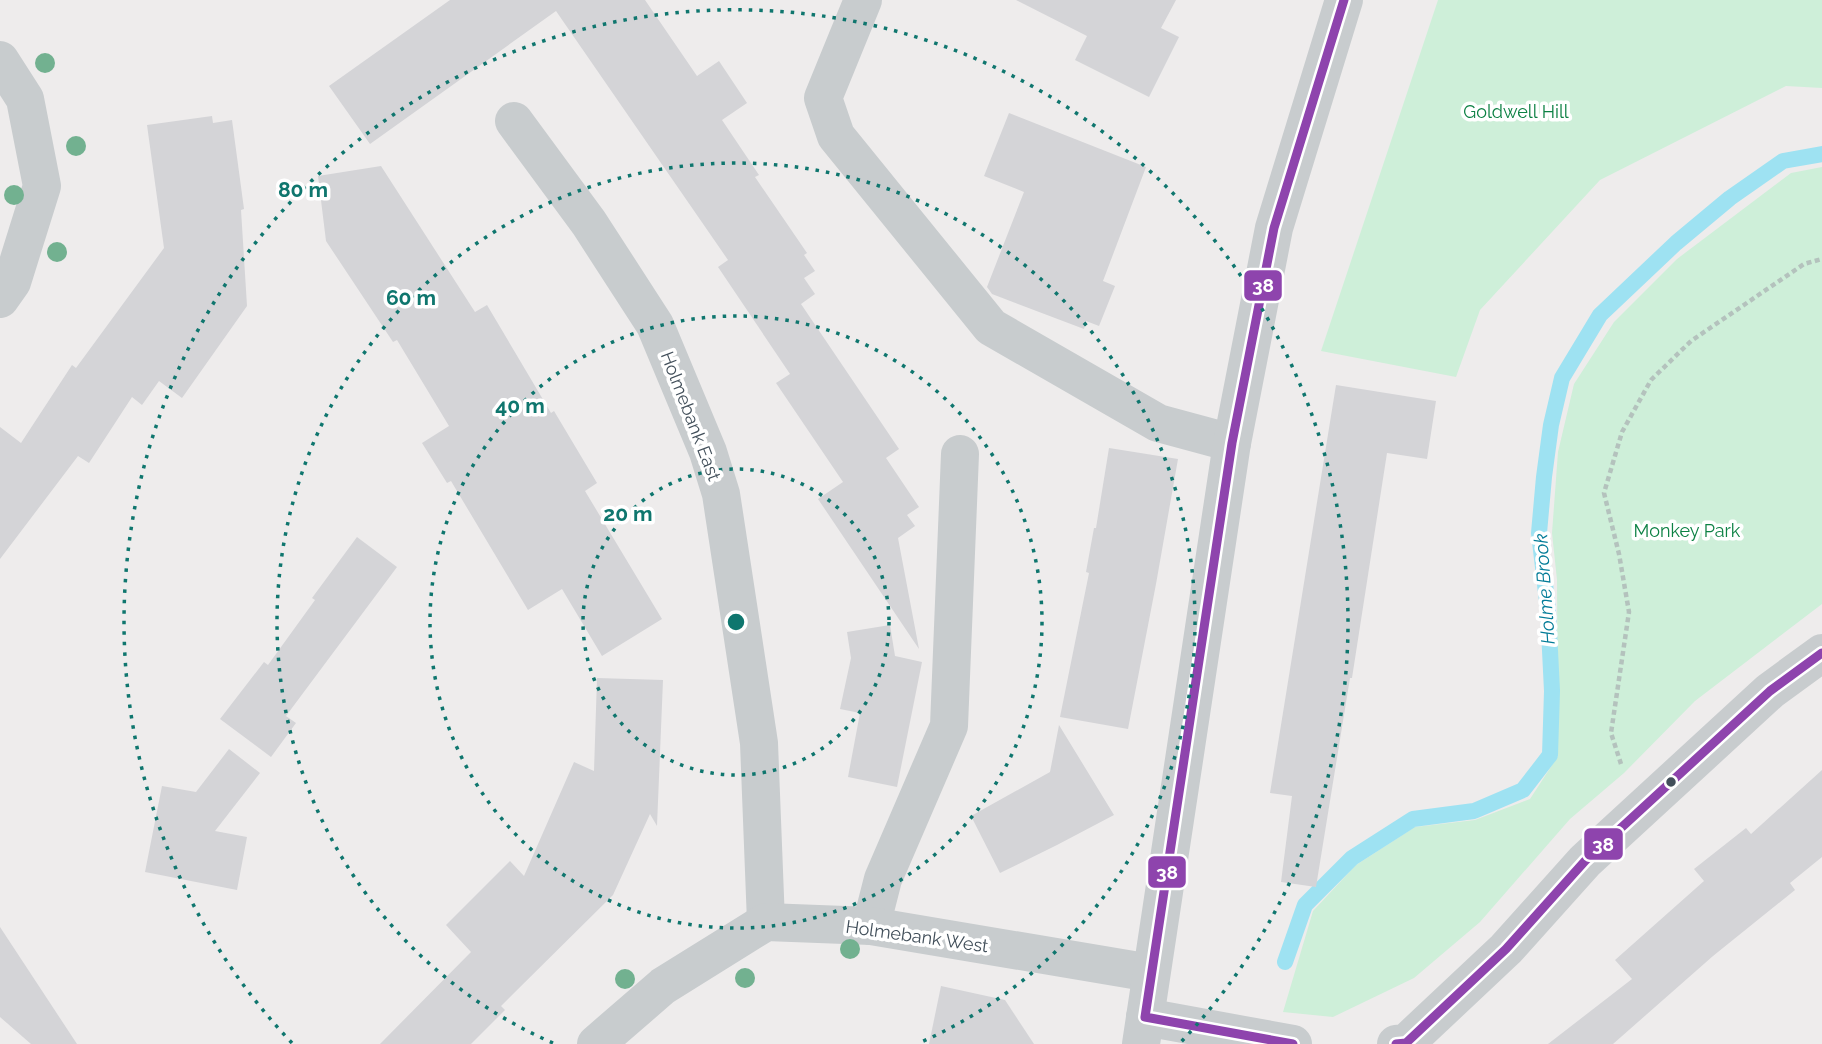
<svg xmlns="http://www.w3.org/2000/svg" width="1822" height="1044" viewBox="0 0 1822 1044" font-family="Raleway,sans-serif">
	<rect width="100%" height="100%" fill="#eeecec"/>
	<g fill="#ceefd9">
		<path d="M 1438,0 L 1822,0 L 1822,88 L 1786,86 L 1600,180 L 1480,310 L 1456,377 L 1321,351 Z"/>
		<path d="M 1822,167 L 1822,604 L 1695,701 L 1624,773 L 1570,819 L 1480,922 L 1414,978 L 1333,1017 L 1283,1012 L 1313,911 L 1356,865 L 1415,827 L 1475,820 L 1530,799 L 1558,756 L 1557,580 L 1552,533 L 1558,452 L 1574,384 L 1614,322 L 1677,259 L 1791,173 Z"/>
	</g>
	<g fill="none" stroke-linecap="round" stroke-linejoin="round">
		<path stroke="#9ee2f2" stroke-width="16" d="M 1285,962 L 1305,905 L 1352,858 L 1413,819 L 1474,811 L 1523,790 L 1550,755 L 1552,691 L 1548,610 L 1539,533 L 1544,477 L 1551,425 L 1562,378 L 1600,315 L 1676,243 L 1730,198 L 1783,161 L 1822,154"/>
	</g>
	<g fill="#d4d4d7">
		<path d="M 450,0 L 645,0 L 697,76 L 719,61 L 747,103 L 722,120 L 759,175 L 755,177 L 807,253 L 804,255 L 815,271 L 804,278 L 815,294 L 801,304 L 899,449 L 886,458 L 919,507 L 907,515 L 915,526 L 898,538 L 919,649 L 818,499 L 843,482 L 776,383 L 790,374 L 718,267 L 728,260 L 556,11 L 370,144 L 329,86 Z"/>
		<path d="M 1016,0 L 1176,0 L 1161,28 L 1179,37 L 1149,97 L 1075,60 L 1087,36 Z"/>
		<path d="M 1009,113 L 1146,167 L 1103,281 L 1115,286 L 1099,326 L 1086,321 L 1084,329 L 992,294 L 987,287 L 1024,192 L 984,176 Z"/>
		<path d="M 212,116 L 213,123 L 232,120 L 244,209 L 241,210 L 247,306 L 182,398 L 159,381 L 142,405 L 132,397 L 89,463 L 78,456 L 0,559 L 0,427 L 21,443 L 72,365 L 76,368 L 164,248 L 147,125 Z"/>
		<path d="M 381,166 L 475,312 L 487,305 L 551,413 L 554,411 L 597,483 L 585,491 L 662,619 L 602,656 L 562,589 L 528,610 L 451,481 L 447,483 L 422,443 L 449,426 L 397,340 L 393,342 L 326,241 L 318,176 Z"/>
		<path d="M 1336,385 L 1436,401 L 1427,459 L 1387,453 L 1352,678 L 1350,678 L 1316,887 L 1281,882 L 1292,796 L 1270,793 Z"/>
		<path d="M 1109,448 L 1178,459 L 1156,584 L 1128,729 L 1060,717 L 1089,573 L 1086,572 L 1094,528 L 1096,528 Z"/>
		<path d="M 357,537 L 397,567 L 286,716 L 296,723 L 271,757 L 220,719 L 264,662 L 268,665 L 315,600 L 312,598 Z"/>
		<path d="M 890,625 L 895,656 L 922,662 L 897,787 L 848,777 L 860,713 L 840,709 L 851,658 L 847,632 Z"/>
		<path d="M 597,678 L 663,680 L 657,826 L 650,814 L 613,895 L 501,1006 L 505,1010 L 471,1044 L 380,1044 L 471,952 L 446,925 L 510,861 L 524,876 L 574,762 L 594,771 Z"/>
		<path d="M 1059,725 L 1114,815 L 1057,845 L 1000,873 L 971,816 L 1050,772 Z"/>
		<path d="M 229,749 L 260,773 L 215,831 L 247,837 L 237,890 L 145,872 L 162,786 L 196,792 Z"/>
		<path d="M 1822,770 L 1822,857 L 1790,883 L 1795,890 L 1713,956 L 1613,1044 L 1548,1044 L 1632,979 L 1615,960 L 1704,881 L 1694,869 L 1746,828 L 1751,834 Z"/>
		<path d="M 0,927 L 77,1044 L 31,1044 L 0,1017 Z"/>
		<path d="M 941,986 L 1005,1000 L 1034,1044 L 929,1044 Z"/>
	</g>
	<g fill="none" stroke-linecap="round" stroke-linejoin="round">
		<path stroke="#b4c2bd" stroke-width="4.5" stroke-dasharray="5 3.5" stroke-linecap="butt" d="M 1621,764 L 1611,733 L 1629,612 L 1619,554 L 1604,493 L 1622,432 L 1651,380 L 1691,341 L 1804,264 L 1822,259"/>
		<g stroke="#c8ccce" stroke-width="38">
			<path d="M 863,0 L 823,98 L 836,136 L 991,327 L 1158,423 L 1232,443"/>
			<path d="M 0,60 L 25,99 L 42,186 L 12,282 L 0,299"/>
			<path d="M 514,121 L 589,223 L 655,325 L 708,452 L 721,494 L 759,743 L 766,922"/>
			<path d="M 871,926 L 883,879 L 949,726 L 960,454"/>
			<path d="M 1145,1017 L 1293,1044"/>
			<path d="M 596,1044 L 663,986 L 766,922 L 871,926 L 1151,973"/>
			<path d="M 1141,1044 L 1232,443 L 1274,228 L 1344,0"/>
			<path d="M 1396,1044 L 1406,1043 L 1506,949 L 1585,861 L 1770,691 L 1822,653"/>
		</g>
		<defs>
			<g id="bus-1">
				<path d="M 1293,1044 L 1145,1017 L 1232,443 L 1274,228 L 1344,0"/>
				<path d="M 1396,1044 L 1406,1043 L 1506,949 L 1585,861 L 1770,691 L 1822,653"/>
			</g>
		</defs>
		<use href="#bus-1" stroke="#fff" stroke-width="14"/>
		<use href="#bus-1" stroke="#8e44ad" stroke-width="9"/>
	</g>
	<g fill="#72b190">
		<circle cx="45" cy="63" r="10"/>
		<circle cx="76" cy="146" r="10"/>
		<circle cx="14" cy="195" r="10"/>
		<circle cx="57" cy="252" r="10"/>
		<circle cx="850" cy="949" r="10"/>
		<circle cx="745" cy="978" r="10"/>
		<circle cx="625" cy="979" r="10"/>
	</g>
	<g fill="none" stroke="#0f766e" stroke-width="3.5" stroke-dasharray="3.5 7">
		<circle cx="736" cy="622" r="153"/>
		<circle cx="736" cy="622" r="306"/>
		<path d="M553 1043A459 459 0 1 1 919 1043"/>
		<path d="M292 1043A612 612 0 1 1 1180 1043"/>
	</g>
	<circle fill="#424f5a" stroke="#fff" stroke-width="2.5" cx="1671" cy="782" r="6"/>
	<g text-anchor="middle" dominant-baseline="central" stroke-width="7" stroke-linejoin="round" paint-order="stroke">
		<g font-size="18" fill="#0d8144" stroke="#fff">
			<text x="1516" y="111">Goldwell Hill</text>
			<text x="1687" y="530">Monkey Park</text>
		</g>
		<g font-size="18" fill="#424f5a" stroke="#fff">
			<text transform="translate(691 416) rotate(69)">Holmebank East</text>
			<text transform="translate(917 936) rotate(8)">Holmebank West</text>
		</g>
		<g font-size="19" font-style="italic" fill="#037c98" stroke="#fff">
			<text transform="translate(1544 589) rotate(-94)">Holme Brook</text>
		</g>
	</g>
	<circle cx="736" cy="622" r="10" fill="#0f766e" stroke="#fff" stroke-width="3.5"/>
	<g font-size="21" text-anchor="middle" font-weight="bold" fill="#0f766e" stroke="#fff" stroke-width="7" stroke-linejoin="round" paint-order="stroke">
		<text x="303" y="197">80 m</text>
		<text x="411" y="305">60 m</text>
		<text x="520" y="413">40 m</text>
		<text x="628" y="521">20 m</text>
	</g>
	<g stroke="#fff" stroke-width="2.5">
		<rect x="1243" y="269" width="40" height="33" rx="7" fill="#8e44ad"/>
		<rect x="1583" y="827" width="41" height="34" rx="7" fill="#8e44ad"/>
		<rect x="1147" y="855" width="40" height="34" rx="7" fill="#8e44ad"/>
	</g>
	<g font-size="19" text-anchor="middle" font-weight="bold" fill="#fff">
		<text x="1263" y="292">38</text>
		<text x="1603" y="851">38</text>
		<text x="1167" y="879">38</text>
	</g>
</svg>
